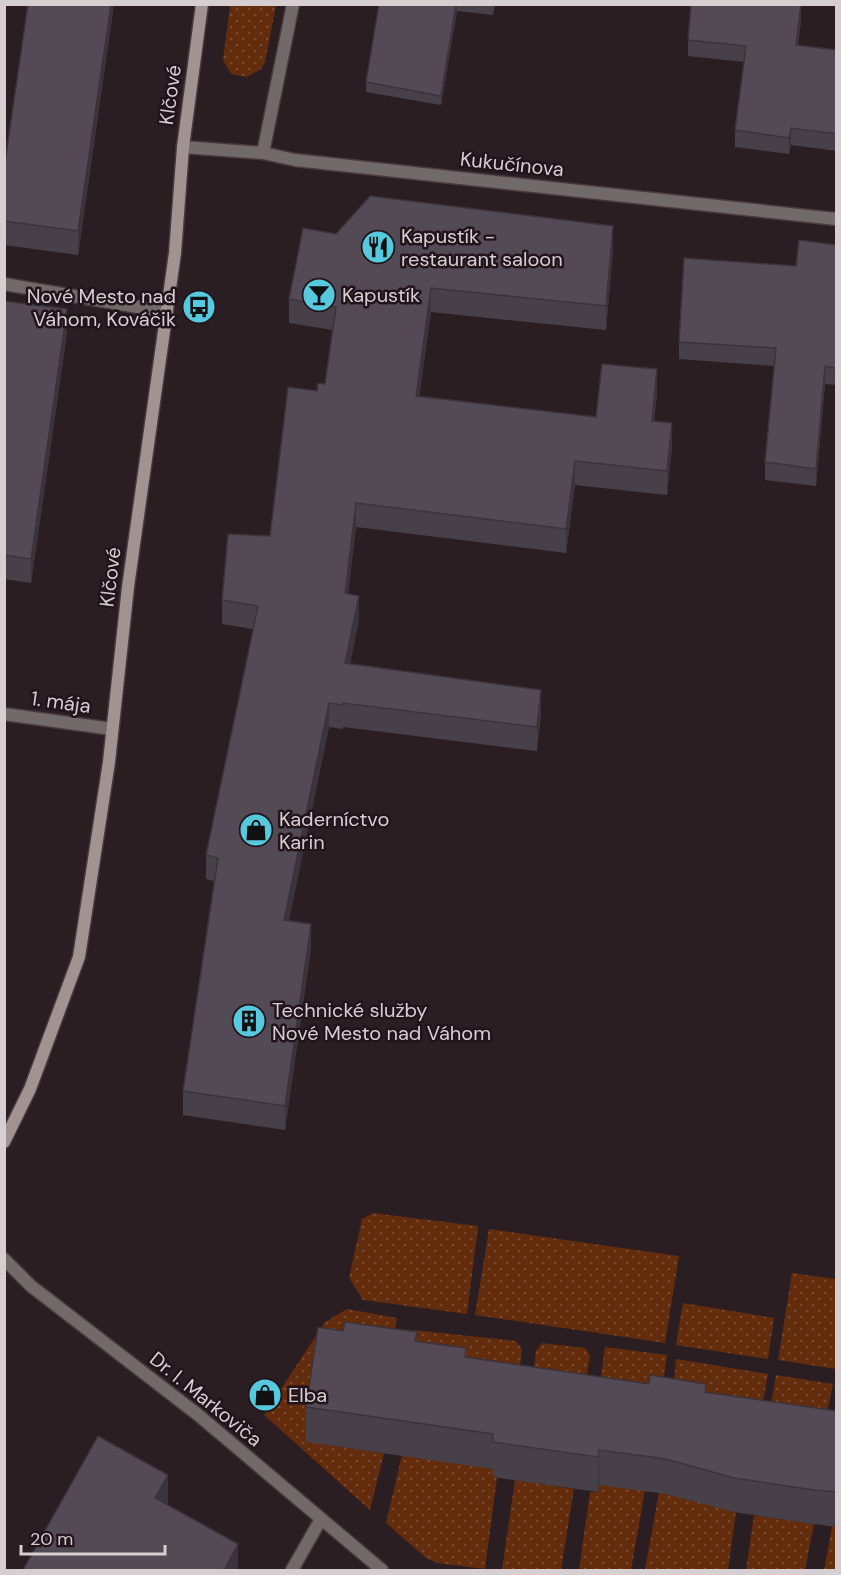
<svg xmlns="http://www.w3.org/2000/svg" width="841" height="1575" viewBox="0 0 841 1575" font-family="'DM Sans',sans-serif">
	<defs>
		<pattern id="grass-dots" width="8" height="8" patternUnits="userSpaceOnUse" patternTransform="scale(1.5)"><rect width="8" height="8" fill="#622c0d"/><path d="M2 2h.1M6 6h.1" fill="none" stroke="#78492f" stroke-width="1.8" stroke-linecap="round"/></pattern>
	</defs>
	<rect width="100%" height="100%" fill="#2b1e23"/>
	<g fill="url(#grass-dots)">
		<path d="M 230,5 L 276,5 L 265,62 L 261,69 L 247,77 L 231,74 L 223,60 Z"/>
		<path d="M 373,1213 L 478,1226 L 467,1314 L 363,1300 L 349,1278 L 362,1219 Z"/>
		<path d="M 489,1229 L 679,1256 L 665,1343 L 475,1315 Z"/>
		<path d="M 792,1273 L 836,1279 L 836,1369 L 778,1360 Z"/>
		<path d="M 683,1303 L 774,1318 L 768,1359 L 676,1345 Z"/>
		<path d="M 347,1309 L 397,1318 L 389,1362 L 307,1442 L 384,1453 L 370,1510 L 264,1415 L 325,1322 Z"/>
		<path d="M 413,1330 L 516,1341 L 522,1349 L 516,1399 L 407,1336 Z"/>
		<path d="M 542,1343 L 585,1348 L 590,1356 L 581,1408 L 530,1401 L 536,1351 Z"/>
		<path d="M 605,1347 L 667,1355 L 659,1411 L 596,1411 Z"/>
		<path d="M 676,1359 L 768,1374 L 757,1434 L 671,1413 Z"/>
		<path d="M 776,1375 L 833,1384 L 821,1443 L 766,1435 Z"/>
		<path d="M 402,1455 L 493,1469 L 493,1477 L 497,1478 L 485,1569 L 437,1563 L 426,1558 L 386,1523 Z"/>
		<path d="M 515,1480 L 574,1489 L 561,1570 L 502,1570 Z"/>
		<path d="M 599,1484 L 645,1490 L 631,1570 L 579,1570 L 590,1492 L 598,1492 Z"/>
		<path d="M 659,1492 L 733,1503 L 731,1511 L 736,1512 L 728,1570 L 645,1570 Z"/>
		<path d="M 754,1515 L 814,1524 L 805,1570 L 746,1570 Z"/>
		<path d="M 832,1527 L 836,1527 L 836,1570 L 824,1570 Z"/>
	</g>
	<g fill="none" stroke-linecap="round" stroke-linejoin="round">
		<defs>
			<g id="street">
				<path d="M 183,147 L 263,153 L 295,160 L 836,219"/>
				<path d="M 263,153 L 293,4"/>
				<path d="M 4,284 L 167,312"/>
				<path d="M 4,714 L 112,729"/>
				<path d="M 4,1259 L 31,1286 L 197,1414 L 382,1570"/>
				<path d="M 292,1570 L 321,1519"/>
			</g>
			<path id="secondary" d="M 4,1142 L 30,1089 L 79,957 L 109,762 L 128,587 L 175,253 L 183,147 L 202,4"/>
		</defs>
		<use href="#street" stroke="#473a3f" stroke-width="15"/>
		<use href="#secondary" stroke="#473a3f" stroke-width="15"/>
		<use href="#street" stroke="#726a6a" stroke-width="12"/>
		<use href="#secondary" stroke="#a09392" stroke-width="12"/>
	</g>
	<g fill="#484049">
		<path d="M 28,4 L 114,4 L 78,255 L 4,245 L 4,169 Z"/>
		<path d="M 379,4 L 495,4 L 493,15 L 457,11 L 441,105 L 366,92 L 366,82 Z"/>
		<path d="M 801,20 L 798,46 L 837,50 L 837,151 L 791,145 L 789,154 L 735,147 L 735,130 L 744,62 L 688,56 L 688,40 Z"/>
		<path d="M 336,234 L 613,250 L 606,330 L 431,312 L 419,396 L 596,417 L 657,393 L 654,421 L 672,447 L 667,495 L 575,485 L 566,553 L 356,527 L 348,594 L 359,620 L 350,664 L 541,714 L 537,751 L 343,727 L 343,729 L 329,727 L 289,920 L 311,948 L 285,1130 L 183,1115 L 183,1091 L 214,881 L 206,879 L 206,855 L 253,629 L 222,624 L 222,600 L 270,536 L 317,391 L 325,384 L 333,330 L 289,323 L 289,299 Z"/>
		<path d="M 837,245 L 837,385 L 825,384 L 816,486 L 765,480 L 765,462 L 774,366 L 679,359 L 679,342 L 796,266 Z"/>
		<path d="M 4,301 L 67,333 L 31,583 L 4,579 Z"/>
		<path d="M 343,1331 L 417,1341 L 466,1357 L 837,1411 L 837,1527 L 814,1524 L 734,1512 L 666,1494 L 599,1485 L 598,1492 L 493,1477 L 493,1469 L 306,1442 L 306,1407 Z"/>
	</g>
	<g fill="#3b343c">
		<path d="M 111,4 L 114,4 L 78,255 L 78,231 Z"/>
		<path d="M 456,4 L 457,11 L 441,105 L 441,96 Z"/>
		<path d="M 801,4 L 801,20 L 796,62 L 796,45 Z"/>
		<path d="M 791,128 L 791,145 L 789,154 L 789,138 Z"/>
		<path d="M 613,226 L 613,250 L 606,330 L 606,306 Z"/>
		<path d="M 431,288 L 431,312 L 416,420 L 416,396 Z"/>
		<path d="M 67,309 L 67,333 L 31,583 L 31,559 Z"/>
		<path d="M 825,366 L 825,384 L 816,486 L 816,469 Z"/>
		<path d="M 657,369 L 657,393 L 652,445 L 652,421 Z"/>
		<path d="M 672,423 L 672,447 L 667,495 L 667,471 Z"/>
		<path d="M 575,461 L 575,485 L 566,553 L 566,529 Z"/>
		<path d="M 356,503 L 356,527 L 345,617 L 345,593 Z"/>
		<path d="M 359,596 L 359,620 L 345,687 L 345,663 Z"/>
		<path d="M 541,690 L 541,714 L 537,751 L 537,727 Z"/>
		<path d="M 329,703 L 329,727 L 284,944 L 284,920 Z"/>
		<path d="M 311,924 L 311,948 L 285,1130 L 285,1106 Z"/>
		<path d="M 599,1450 L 599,1485 L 598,1492 L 598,1457 Z"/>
		<path d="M 168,1475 L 168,1509 L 155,1498 Z"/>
		<path d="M 238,1544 L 238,1570 L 224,1570 Z"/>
	</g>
	<g fill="#544a55" stroke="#3b343c" stroke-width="1.5">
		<path d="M 28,4 L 111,4 L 78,231 L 4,221 L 4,169 Z"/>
		<path d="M 379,4 L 456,4 L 441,96 L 366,82 Z"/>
		<path d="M 691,4 L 801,4 L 796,45 L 837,50 L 837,134 L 791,128 L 789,138 L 735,130 L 746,46 L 688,40 Z"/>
		<path d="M 370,196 L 613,226 L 606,306 L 431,288 L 416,396 L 596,417 L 602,364 L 657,369 L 652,421 L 672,423 L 667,471 L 575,461 L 566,529 L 356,503 L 345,593 L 359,596 L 345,663 L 541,690 L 537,727 L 343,703 L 343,705 L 329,703 L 284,920 L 311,924 L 285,1106 L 183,1091 L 218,858 L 206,855 L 258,606 L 222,600 L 228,534 L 270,536 L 288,387 L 317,391 L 318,383 L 325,384 L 336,307 L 289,299 L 303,228 L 336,234 Z"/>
		<path d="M 799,240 L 837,245 L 837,368 L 825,366 L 816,469 L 765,462 L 776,348 L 679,342 L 684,258 L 796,266 Z"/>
		<path d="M 4,301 L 67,309 L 31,559 L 4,555 Z"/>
		<path d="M 345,1322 L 417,1332 L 415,1341 L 466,1348 L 465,1357 L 649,1384 L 650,1375 L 706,1384 L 705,1392 L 837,1411 L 837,1492 L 814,1490 L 734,1478 L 666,1459 L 599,1450 L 598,1457 L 493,1442 L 493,1434 L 306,1407 L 318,1327 L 343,1331 Z"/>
		<path d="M 98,1436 L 168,1475 L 155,1498 L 238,1544 L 224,1570 L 23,1570 Z"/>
	</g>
	<defs>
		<symbol id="restaurant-disc" viewBox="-11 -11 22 22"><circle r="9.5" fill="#55cade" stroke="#21141a"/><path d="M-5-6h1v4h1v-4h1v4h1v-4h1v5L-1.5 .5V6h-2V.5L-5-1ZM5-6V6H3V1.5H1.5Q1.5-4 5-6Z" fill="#111"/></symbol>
		<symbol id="bar-disc" viewBox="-11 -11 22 22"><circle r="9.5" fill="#55cade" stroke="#21141a"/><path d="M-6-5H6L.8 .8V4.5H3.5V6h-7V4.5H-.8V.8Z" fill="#111"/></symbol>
		<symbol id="bus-disc" viewBox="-11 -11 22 22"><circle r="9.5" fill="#55cade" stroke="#21141a"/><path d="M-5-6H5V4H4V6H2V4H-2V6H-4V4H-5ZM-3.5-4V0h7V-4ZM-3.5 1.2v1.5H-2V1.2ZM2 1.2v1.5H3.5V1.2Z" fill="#111"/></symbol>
		<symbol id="shop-disc" viewBox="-11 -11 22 22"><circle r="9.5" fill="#55cade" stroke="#21141a"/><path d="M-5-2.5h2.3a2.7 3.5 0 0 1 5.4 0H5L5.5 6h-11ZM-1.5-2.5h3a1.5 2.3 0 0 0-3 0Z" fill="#111"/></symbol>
		<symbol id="building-disc" viewBox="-11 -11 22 22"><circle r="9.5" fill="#55cade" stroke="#21141a"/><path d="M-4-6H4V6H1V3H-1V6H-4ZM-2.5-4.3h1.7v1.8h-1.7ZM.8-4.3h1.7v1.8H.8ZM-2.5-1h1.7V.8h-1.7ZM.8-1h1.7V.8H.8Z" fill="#111"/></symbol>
	</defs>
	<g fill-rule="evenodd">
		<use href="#restaurant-disc" x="359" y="228" width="38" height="38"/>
		<use href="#bar-disc" x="300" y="276" width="38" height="38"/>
		<use href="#bus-disc" x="180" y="288" width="38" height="38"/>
		<use href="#shop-disc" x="237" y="811" width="38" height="38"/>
		<use href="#building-disc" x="230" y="1002" width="38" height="38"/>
		<use href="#shop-disc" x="246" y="1376" width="38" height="38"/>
	</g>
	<g text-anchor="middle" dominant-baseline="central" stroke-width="5" stroke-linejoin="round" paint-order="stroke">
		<g font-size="20" fill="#d7ced2" stroke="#21141a">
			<text transform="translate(170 95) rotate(-82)">Klčové</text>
			<text transform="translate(512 164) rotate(6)">Kukučínova</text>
			<text transform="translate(110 577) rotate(-83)">Klčové</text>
			<text transform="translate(61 702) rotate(8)">1. mája</text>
			<text transform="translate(206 1399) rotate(39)">Dr. I. Markoviča</text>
		</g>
		<g font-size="20" fill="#d7ced2" stroke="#21141a" text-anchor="start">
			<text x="401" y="236">Kapustík -<tspan x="401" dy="23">restaurant saloon</tspan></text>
			<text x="342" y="295">Kapustík</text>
			<text x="176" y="296" text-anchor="end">Nové Mesto nad<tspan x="176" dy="23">Váhom, Kováčik</tspan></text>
			<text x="279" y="819">Kaderníctvo<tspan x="279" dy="23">Karin</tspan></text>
			<text x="272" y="1010">Technické služby<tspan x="272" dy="23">Nové Mesto nad Váhom</tspan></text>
			<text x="288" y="1395">Elba</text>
		</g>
	</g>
	<rect width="841" height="1575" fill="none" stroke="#d7ced2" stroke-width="12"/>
	<path d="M21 1545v9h144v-9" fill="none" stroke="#d7ced2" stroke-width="3"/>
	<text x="30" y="1545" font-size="18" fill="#d7ced2" stroke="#21141a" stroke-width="4.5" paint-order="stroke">20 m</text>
</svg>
